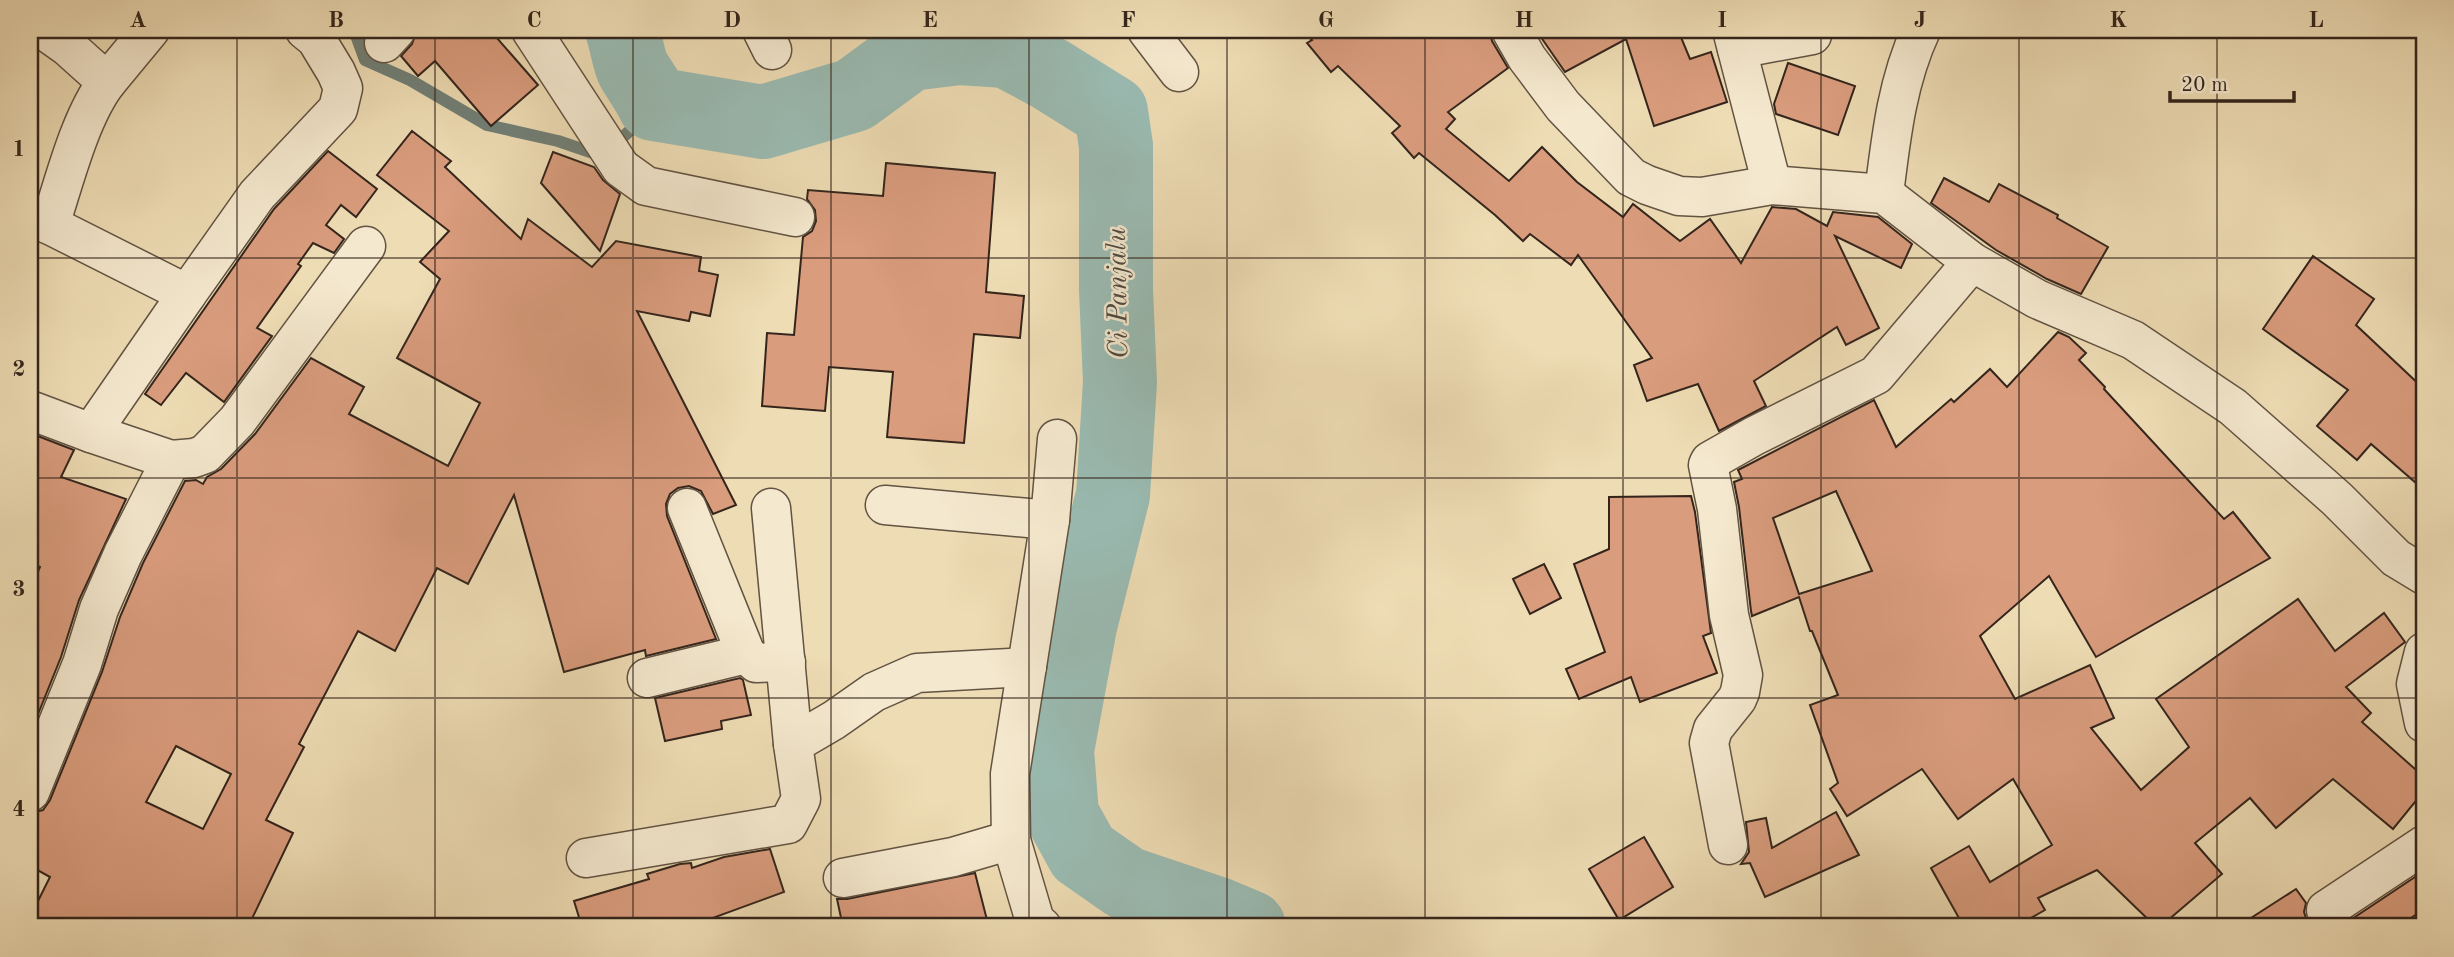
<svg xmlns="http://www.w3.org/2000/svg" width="2454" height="957" viewBox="0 0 2454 957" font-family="'Old Standard TT',serif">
	<rect width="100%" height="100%" fill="#eedcb4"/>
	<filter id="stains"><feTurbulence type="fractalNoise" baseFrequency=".00286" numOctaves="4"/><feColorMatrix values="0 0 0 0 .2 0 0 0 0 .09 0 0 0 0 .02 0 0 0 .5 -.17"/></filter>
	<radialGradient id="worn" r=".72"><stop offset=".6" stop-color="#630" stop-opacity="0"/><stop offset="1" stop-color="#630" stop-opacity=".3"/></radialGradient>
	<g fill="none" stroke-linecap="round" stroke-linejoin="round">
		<path stroke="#717f76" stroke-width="12" d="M 354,30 L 365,60 L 410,80 L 487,125 L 558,141 L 602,156 L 635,126 L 654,104"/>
		<path stroke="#9abbb2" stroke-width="74" d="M 622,30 C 626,40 629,62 633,69 C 640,81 648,91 654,104 L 763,122 L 854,95 L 910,54 L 959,48 L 1007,51 L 1050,74 L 1111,112 L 1116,146 L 1116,290 L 1120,382 L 1113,495 L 1080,626 L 1057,750 L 1062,815 L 1083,853 L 1126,883 L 1218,914 L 1249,927"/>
	</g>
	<g fill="#d99c7d" stroke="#34251c" stroke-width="2" fill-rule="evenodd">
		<path d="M 417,30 L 490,30 L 538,85 L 491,126 L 435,61 L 418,76 L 401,56 L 412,44 Z"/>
		<path d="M 1301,30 L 1489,30 L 1492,41 L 1508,68 L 1448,112 L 1455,119 L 1446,129 L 1509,181 L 1542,147 L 1577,182 L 1623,217 L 1633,204 L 1680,241 L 1710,219 L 1741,263 L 1772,207 L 1796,209 L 1827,226 L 1833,212 L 1878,217 L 1912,244 L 1901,268 L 1835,236 L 1879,328 L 1846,345 L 1837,327 L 1754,381 L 1766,406 L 1719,431 L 1698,384 L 1647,401 L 1634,365 L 1652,358 L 1578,255 L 1571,265 L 1530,234 L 1523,241 L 1495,215 L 1419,153 L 1414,158 L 1392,133 L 1400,126 L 1338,66 L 1331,72 L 1307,43 L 1312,40 Z"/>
		<path d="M 1536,30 L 1678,30 L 1690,59 L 1711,52 L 1727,102 L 1654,126 L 1626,39 L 1565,72 Z"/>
		<path d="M 1788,63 L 1855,86 L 1838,135 L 1776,114 L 1774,104 Z"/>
		<path d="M 412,131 L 451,161 L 445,167 L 521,239 L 528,219 L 592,267 L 616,241 L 701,257 L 699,271 L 718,275 L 710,316 L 691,312 L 689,321 L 637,311 L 736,505 L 713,514 L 701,491 L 689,486 L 678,488 L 670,494 L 666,504 L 667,516 L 716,639 L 646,656 L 645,650 L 564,672 L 514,495 L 468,584 L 437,568 L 395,651 L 358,631 L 299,744 L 304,747 L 266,820 L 293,833 L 248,927 L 30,927 L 30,917 L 50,877 L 30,866 L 30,813 L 43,810 L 50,800 L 102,672 L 120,617 L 143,563 L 185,481 L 196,480 L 203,484 L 207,477 L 221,469 L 255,434 L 311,358 L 364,387 L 349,414 L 448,466 L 480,403 L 397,358 L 440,279 L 420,262 L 449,231 L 377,175 ZM 176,746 L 231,774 L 203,829 L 146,802 Z"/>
		<path d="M 328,151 L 377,189 L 356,217 L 341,205 L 326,225 L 344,239 L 334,253 L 313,243 L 298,264 L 301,266 L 257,328 L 272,336 L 224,402 L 186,373 L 161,405 L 145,394 L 274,209 Z"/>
		<path d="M 553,152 L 594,167 L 603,180 L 620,194 L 600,251 L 541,183 Z"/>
		<path d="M 886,163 L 995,173 L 986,292 L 1024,296 L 1020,338 L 974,334 L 964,443 L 887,437 L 893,372 L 829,367 L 825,411 L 762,406 L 767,333 L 794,335 L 803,237 L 812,231 L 816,221 L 815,210 L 807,199 L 808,190 L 883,196 Z"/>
		<path d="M 1944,178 L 1989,202 L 1999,184 L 2058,215 L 2057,218 L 2108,247 L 2081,294 L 2047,279 L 1996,250 L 1931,203 Z"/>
		<path d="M 2313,256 L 2374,299 L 2356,325 L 2424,389 L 2424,490 L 2371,444 L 2357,460 L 2317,426 L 2348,390 L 2263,329 Z"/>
		<path d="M 2058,332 L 2069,337 L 2086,353 L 2079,360 L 2105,387 L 2104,389 L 2224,519 L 2233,512 L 2270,558 L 2096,657 L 2049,576 L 1980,636 L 2015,699 L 2090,665 L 2114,718 L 2091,728 L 2141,790 L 2189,747 L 2156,699 L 2298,599 L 2335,651 L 2384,613 L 2405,642 L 2346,687 L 2371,713 L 2362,722 L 2424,777 L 2424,791 L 2393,829 L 2333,779 L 2276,828 L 2250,798 L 2195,843 L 2222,874 L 2160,927 L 2156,927 L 2097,870 L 2038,898 L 2045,910 L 2015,927 L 1964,927 L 1931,868 L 1969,846 L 1990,882 L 2052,845 L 2013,779 L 1958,819 L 1922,769 L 1847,816 L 1830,789 L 1838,783 L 1810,705 L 1838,695 L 1812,631 L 1810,631 L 1799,597 L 1752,616 L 1751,611 L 1739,507 L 1734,482 L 1742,479 L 1738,470 L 1874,400 L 1896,447 L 1951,399 L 1954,402 L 1990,369 L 2007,387 ZM 1836,491 L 1872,571 L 1799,594 L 1773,518 Z"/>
		<path d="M 30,433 L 74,450 L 61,477 L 126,499 L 79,600 L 61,657 L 30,734 L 30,590 L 40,567 L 30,562 Z"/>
		<path d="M 1691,496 L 1695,512 L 1711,633 L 1703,636 L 1717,673 L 1640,702 L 1631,677 L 1579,699 L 1566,669 L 1605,652 L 1574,564 L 1609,549 L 1609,497 Z"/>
		<path d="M 1544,564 L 1561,598 L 1530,614 L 1513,579 Z"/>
		<path d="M 740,678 L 743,680 L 751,715 L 721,721 L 722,729 L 665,741 L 655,698 Z"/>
		<path d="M 1836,812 L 1859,855 L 1765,897 L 1750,863 L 1741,864 L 1749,852 L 1746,822 L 1766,818 L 1772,848 Z"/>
		<path d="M 1644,837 L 1673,887 L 1619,920 L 1589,869 Z"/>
		<path d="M 770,849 L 784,892 L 707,920 L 709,927 L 582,927 L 574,901 L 649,879 L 647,874 L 680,864 L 691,863 L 692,868 L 724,857 Z"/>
		<path d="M 2424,871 L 2424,909 L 2398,927 L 2340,927 Z"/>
		<path d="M 975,873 L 987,920 L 958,927 L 949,927 L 947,919 L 917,924 L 917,920 L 886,927 L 843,927 L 837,899 L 847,899 Z"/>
		<path d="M 2296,889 L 2306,903 L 2304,912 L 2307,921 L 2313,927 L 2237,927 Z"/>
	</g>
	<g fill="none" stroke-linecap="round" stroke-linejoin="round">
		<defs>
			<g id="minor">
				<path d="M 531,30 L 621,168 L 646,186 L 795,217"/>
				<path d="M 762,30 L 772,50"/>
				<path d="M 1147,30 L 1179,72"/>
				<path d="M 1511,30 L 1527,58 L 1563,106 L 1631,177 L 1647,185 L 1679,196 L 1702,197 L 1772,185 L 1884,194 L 1972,262 L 2037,299 L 2133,340 L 2233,407 L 2337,499 L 2396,558 L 2424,575"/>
				<path d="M 1732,30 L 1772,185"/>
				<path d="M 384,43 L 396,30"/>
				<path d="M 1737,49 L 1812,35"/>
				<path d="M 107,82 L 150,30"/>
				<path d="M 1884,194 C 1891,137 1897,82 1921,30"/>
				<path d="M 30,217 L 50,225 C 64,182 80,117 107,82 L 68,47 L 44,30"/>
				<path d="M 50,225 L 187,294 L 257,195 L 338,109 L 343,88 L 336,72 L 316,39 L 305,30"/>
				<path d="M 30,410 L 91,433 L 187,294"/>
				<path d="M 171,460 L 194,458 L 205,454 L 237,421 L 366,246"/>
				<path d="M 885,505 L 1050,520"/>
				<path d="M 687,508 L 746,654 L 756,663 L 786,662"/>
				<path d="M 771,508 L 793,744"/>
				<path d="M 2424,652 L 2416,684 L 2424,723"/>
				<path d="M 647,678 L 746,654"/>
				<path d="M 30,792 L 82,664 L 99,609 L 123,554 L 171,460 L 91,433"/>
				<path d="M 1728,845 L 1709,743 L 1713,729 L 1737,699 L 1740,692 L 1743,675 L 1729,615 L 1717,509 L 1708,465 L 1710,461 L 1754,436 L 1876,375 L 1972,262"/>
				<path d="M 586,858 L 788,824 L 801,799 L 793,744 L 834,720 L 874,692 L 917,673 L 1027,667"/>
				<path d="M 843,878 L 953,857 L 1011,840"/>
				<path d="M 2326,910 L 2424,845"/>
				<path d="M 1042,927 L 1035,921 L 1011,840 L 1010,774 L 1050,520 L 1057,439"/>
			</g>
		</defs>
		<use href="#minor" stroke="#625342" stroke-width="41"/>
		<use href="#minor" stroke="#f4e8ce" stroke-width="38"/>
	</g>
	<path fill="none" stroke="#34251c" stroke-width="2" stroke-opacity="0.55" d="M 237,30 L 237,927M 435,30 L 435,927M 633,30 L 633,927M 831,30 L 831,927M 1029,30 L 1029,927M 1227,30 L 1227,927M 1425,30 L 1425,927M 1623,30 L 1623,927M 1821,30 L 1821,927M 2019,30 L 2019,927M 2217,30 L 2217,927M 30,258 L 2424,258M 30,478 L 2424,478M 30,698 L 2424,698"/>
	<g text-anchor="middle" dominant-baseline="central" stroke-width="5" stroke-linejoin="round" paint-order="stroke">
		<g font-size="28" font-style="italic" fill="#4e4a42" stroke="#f4e8ce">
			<text transform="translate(1119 293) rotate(-91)">Ci Panjalu</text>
		</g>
	</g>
	<rect width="2454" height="957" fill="none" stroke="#eedcb4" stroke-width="77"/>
	<path d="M2170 91v10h124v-10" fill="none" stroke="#34251c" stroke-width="3.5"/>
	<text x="2181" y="91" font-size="21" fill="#34251c" stroke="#f4e8ce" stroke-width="5" paint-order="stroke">20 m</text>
	<rect x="38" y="38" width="2378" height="880" fill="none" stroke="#34251c" stroke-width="2.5"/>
	<g font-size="23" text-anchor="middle" font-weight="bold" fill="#34251c">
		<text x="138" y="27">A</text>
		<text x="336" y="27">B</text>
		<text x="534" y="27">C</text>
		<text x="732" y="27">D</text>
		<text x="930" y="27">E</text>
		<text x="1128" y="27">F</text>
		<text x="1326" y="27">G</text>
		<text x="1524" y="27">H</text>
		<text x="1722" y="27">I</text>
		<text x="1920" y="27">J</text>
		<text x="2118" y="27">K</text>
		<text x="2316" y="27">L</text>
		<text x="19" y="156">1</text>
		<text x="19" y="376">2</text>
		<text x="19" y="596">3</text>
		<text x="19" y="816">4</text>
	</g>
	<rect width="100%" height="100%" filter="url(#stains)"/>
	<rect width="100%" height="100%" fill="url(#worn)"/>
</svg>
